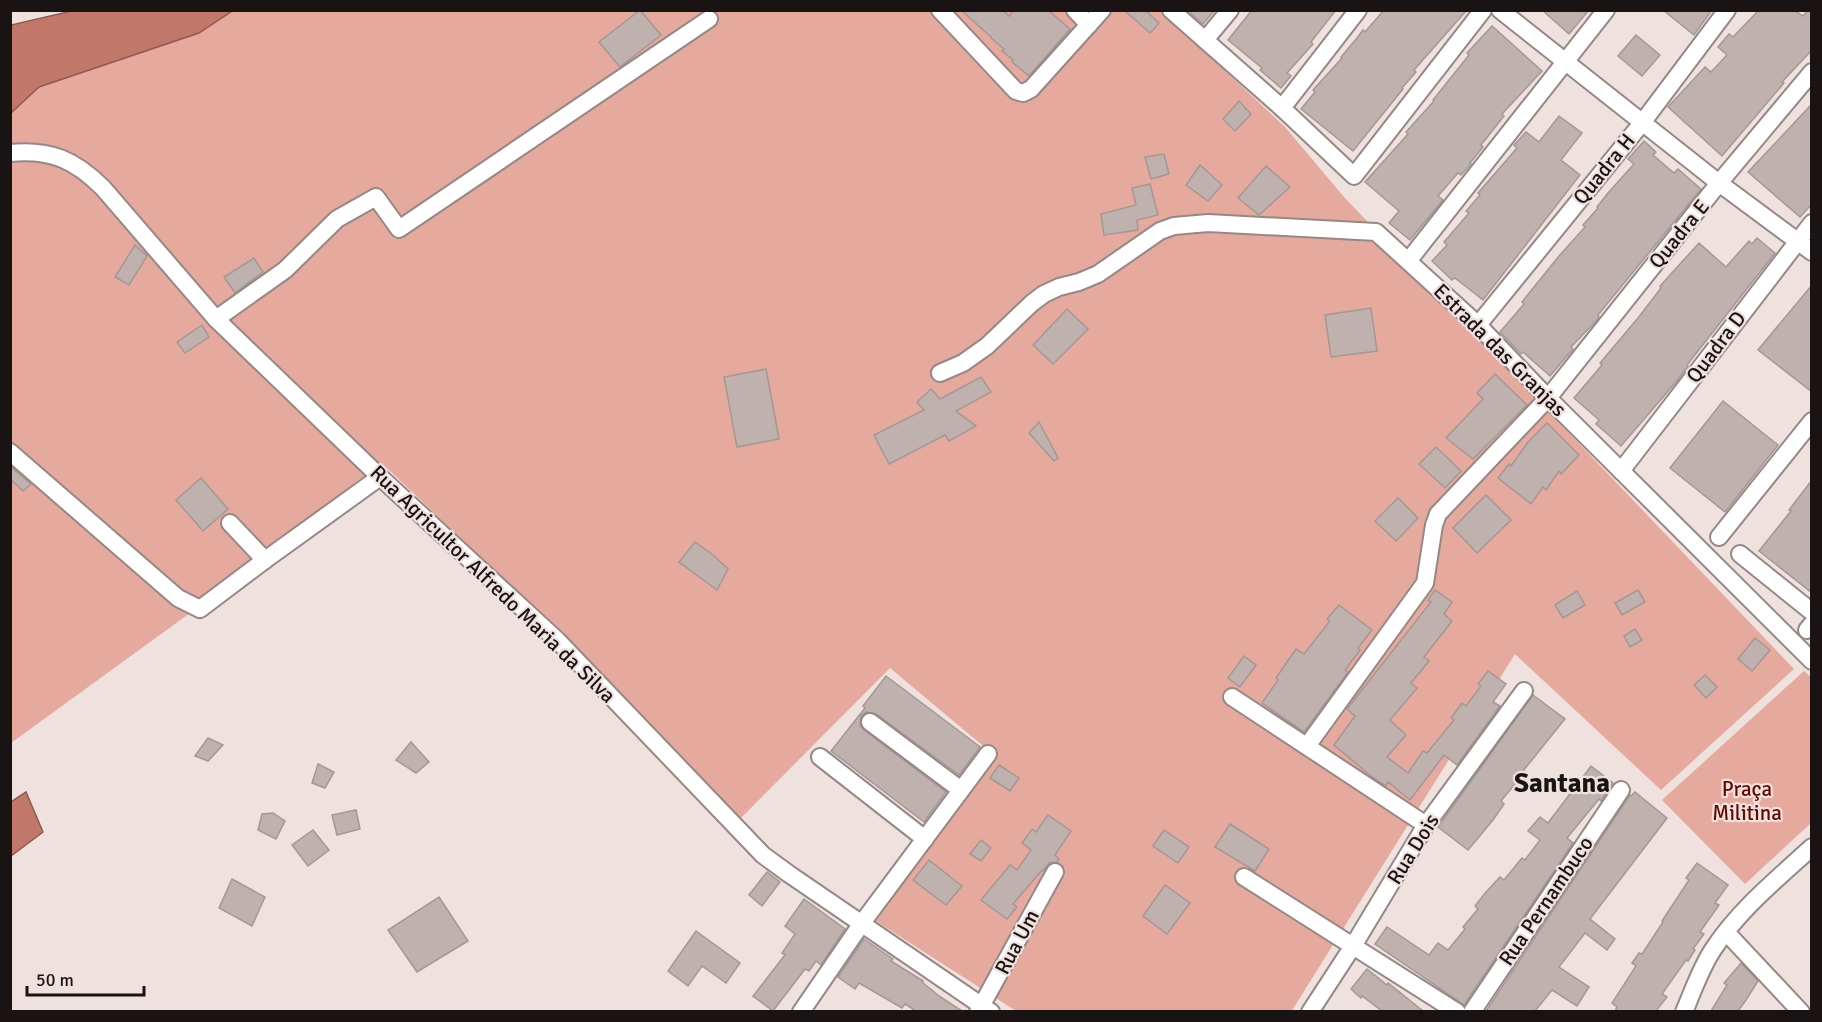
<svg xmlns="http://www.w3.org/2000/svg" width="1822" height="1022" viewBox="0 0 1822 1022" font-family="Signika,sans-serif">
	<rect width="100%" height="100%" fill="#efe1de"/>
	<g fill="#e5a99d">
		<path d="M 232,10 L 1161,11 L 1285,127 L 1344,197 L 1794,669 L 1661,790 L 1515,654 L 1291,1012 L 1016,1011 L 876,921 L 994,755 L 890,668 L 741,818 L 533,607 L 388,469 L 11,743 L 11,113 L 39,87 L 199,33 Z"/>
		<path d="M 1804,671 L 1812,678 L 1811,823 L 1745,884 L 1662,800 Z"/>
	</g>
	<g fill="#c1786a" stroke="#8f5a50" stroke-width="1.5">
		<path d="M 76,10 L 232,10 L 232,11 L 199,33 L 39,87 L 11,113 L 11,25 Z"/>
		<path d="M 26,792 L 43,832 L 11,856 L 11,802 Z"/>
	</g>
	<g fill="#beb1ae" stroke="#a49794" stroke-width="1.5">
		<path d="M 640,10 L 661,35 L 620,67 L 599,42 Z"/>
		<path d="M 961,10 L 1002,10 L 1009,16 L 1014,10 L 1048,10 L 1070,29 L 1029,76 L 1012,62 L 1013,60 L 1002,51 L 1004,49 L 991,38 L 991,37 Z"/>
		<path d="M 1124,10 L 1145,10 L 1159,23 L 1150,33 Z"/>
		<path d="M 1187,10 L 1215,10 L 1203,24 Z"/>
		<path d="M 1252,10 L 1336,10 L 1311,42 L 1313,44 L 1287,73 L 1291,76 L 1281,88 L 1260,70 L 1262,68 L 1228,40 Z"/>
		<path d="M 1384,10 L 1467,10 L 1414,70 L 1416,72 L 1402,88 L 1403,89 L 1353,151 L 1301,109 L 1315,92 L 1313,90 L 1342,58 L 1341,57 L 1357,38 L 1363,30 L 1365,32 Z"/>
		<path d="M 1542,10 L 1589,10 L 1569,34 Z"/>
		<path d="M 1663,10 L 1712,10 L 1694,35 Z"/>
		<path d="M 1759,10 L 1794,10 L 1803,16 L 1808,10 L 1812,10 L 1812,50 L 1782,82 L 1784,83 L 1722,156 L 1668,107 L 1705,67 L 1711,72 L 1727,55 L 1718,47 L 1729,34 L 1733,37 Z"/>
		<path d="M 1492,26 L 1542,71 L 1502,114 L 1504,116 L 1481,145 L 1483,147 L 1470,163 L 1471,164 L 1461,175 L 1458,173 L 1438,196 L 1443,200 L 1410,240 L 1389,223 L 1399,211 L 1365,182 L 1408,134 L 1406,132 L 1434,101 L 1433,100 L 1469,55 L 1467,53 Z"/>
		<path d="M 1636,35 L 1660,55 L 1642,76 L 1618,56 Z"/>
		<path d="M 1239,101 L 1251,114 L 1235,131 L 1223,119 Z"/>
		<path d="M 1812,104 L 1812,204 L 1800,217 L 1748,172 Z"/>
		<path d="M 1559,116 L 1582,133 L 1561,160 L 1580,175 L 1483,300 L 1455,278 L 1452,280 L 1432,261 L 1447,245 L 1444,242 L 1469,213 L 1466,211 L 1480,195 L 1478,193 L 1517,148 L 1514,145 L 1526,132 L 1539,142 Z"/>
		<path d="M 1644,141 L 1656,152 L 1653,155 L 1674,173 L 1678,169 L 1701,189 L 1598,315 L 1599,317 L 1596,321 L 1571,347 L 1573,349 L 1550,376 L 1523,352 L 1521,354 L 1500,332 L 1524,304 L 1522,302 L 1559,256 L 1585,227 L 1583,225 L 1598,208 L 1597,207 L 1608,193 L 1634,164 L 1628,159 Z"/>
		<path d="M 1164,154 L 1169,174 L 1151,179 L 1145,157 Z"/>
		<path d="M 1200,165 L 1222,185 L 1208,201 L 1186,185 Z"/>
		<path d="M 1266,166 L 1290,187 L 1259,215 L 1238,198 Z"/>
		<path d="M 1150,184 L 1158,215 L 1137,220 L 1138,230 L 1104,235 L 1101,214 L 1136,205 L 1132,188 Z"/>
		<path d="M 1757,238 L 1775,253 L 1687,365 L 1688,366 L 1676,382 L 1621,446 L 1596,424 L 1599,420 L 1574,398 L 1602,365 L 1600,363 L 1638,318 L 1661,288 L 1660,286 L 1699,243 L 1726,267 L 1749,241 L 1752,244 Z"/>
		<path d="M 135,245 L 147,256 L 129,285 L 115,277 Z"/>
		<path d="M 254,258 L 263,272 L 235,293 L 224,277 Z"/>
		<path d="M 1812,285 L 1812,392 L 1758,350 Z"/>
		<path d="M 1371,308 L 1377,351 L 1331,357 L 1325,315 Z"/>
		<path d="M 1067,309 L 1088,329 L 1053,364 L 1033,345 Z"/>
		<path d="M 202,325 L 209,337 L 185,353 L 177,342 Z"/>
		<path d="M 766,369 L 779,439 L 737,447 L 724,377 Z"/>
		<path d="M 1495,374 L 1527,405 L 1473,459 L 1446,438 L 1483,399 L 1477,393 Z"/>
		<path d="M 981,377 L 991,392 L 956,411 L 976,426 L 949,441 L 945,435 L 889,464 L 874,435 L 924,410 L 917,402 L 931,389 L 940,399 Z"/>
		<path d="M 1723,401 L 1778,445 L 1725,512 L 1670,468 Z"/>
		<path d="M 1039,422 L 1058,458 L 1054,461 L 1029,433 Z"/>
		<path d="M 1547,423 L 1579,455 L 1561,474 L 1559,471 L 1546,490 L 1543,487 L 1531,504 L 1498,478 L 1509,464 L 1511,466 L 1528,442 Z"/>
		<path d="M 1436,447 L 1461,471 L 1445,488 L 1419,464 Z"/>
		<path d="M 10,466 L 31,484 L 23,491 L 10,479 Z"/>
		<path d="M 201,478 L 228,509 L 203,531 L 176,500 Z"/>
		<path d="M 1812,480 L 1812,593 L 1759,551 L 1791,511 L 1789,510 Z"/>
		<path d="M 1486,495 L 1511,520 L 1477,553 L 1453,528 Z"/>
		<path d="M 1398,498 L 1418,518 L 1396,541 L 1375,521 Z"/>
		<path d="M 695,542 L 713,555 L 728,569 L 717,590 L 679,562 Z"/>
		<path d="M 1435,590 L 1452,602 L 1444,614 L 1452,621 L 1424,657 L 1429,661 L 1411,683 L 1417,688 L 1390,720 L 1406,735 L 1387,757 L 1408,773 L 1423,751 L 1427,753 L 1454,720 L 1451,718 L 1462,703 L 1466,706 L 1481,686 L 1478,684 L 1488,671 L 1506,684 L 1493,702 L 1500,706 L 1457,765 L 1444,755 L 1410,800 L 1388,782 L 1386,786 L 1371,776 L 1334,745 L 1355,716 L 1347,709 L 1431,602 L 1428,600 Z"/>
		<path d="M 1638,590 L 1645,602 L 1622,615 L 1615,603 Z"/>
		<path d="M 1577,591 L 1585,605 L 1563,618 L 1555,605 Z"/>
		<path d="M 1339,605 L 1372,630 L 1358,648 L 1360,650 L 1345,670 L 1348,672 L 1304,732 L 1262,703 L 1278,680 L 1276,678 L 1296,649 L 1304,654 L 1330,621 L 1327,619 Z"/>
		<path d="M 1635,629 L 1642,640 L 1630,647 L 1624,636 Z"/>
		<path d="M 1755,638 L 1770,650 L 1752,671 L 1738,659 Z"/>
		<path d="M 1244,656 L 1256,665 L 1240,687 L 1228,678 Z"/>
		<path d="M 1705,675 L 1717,687 L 1706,698 L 1694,685 Z"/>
		<path d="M 886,676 L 980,747 L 959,775 L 876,714 L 866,712 L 861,716 L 860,726 L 864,730 L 946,792 L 924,822 L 831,751 L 865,708 L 863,706 Z"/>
		<path d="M 1533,695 L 1565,719 L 1523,771 L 1525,772 L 1501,801 L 1504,804 L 1493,820 L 1468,850 L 1438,827 Z"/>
		<path d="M 208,738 L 223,745 L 208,761 L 195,756 Z"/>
		<path d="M 411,742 L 429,762 L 416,773 L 396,760 Z"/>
		<path d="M 318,764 L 334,772 L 325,788 L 312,783 Z"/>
		<path d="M 999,765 L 1019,778 L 1010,791 L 990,778 Z"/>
		<path d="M 1591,766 L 1613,783 L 1601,801 L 1599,799 L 1567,838 L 1573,843 L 1464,1005 L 1375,944 L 1387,927 L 1429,955 L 1438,943 L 1448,950 L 1465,929 L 1463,927 L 1478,909 L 1475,906 L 1486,892 L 1500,877 L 1504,880 L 1522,858 L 1525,860 L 1540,840 L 1528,831 L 1540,817 L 1548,823 Z"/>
		<path d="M 1635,792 L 1667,818 L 1590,919 L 1615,939 L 1607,950 L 1585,933 L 1559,967 L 1589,987 L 1577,1006 L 1552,990 L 1535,1011 L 1486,1011 L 1630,795 L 1631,796 Z"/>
		<path d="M 356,810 L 360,829 L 337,835 L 332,815 Z"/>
		<path d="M 273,813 L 285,821 L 276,839 L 258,830 L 262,814 Z"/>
		<path d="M 1048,815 L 1071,831 L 1055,855 L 1059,859 L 1057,862 L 1049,863 L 1043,871 L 1042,870 L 1013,904 L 1017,907 L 1007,919 L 981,900 L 1010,865 L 1017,870 L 1031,850 L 1022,843 L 1032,829 L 1036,832 Z"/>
		<path d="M 1230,824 L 1269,849 L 1255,871 L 1215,847 Z"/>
		<path d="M 313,830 L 329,850 L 308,866 L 292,845 Z"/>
		<path d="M 1164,830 L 1189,847 L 1178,863 L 1153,846 Z"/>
		<path d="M 981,840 L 991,848 L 981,861 L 970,854 Z"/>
		<path d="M 929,860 L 962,886 L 946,905 L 913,880 Z"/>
		<path d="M 1697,863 L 1728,885 L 1715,903 L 1719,905 L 1700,932 L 1704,934 L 1693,949 L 1695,950 L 1688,961 L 1686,960 L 1662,994 L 1667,997 L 1656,1011 L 1615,1011 L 1617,1007 L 1612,1003 L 1636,966 L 1632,963 L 1639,953 L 1642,954 L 1663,922 L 1662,921 L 1689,880 L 1686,878 Z"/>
		<path d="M 767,872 L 780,882 L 762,906 L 749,895 Z"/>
		<path d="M 232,879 L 265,897 L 252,926 L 219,908 Z"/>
		<path d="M 1165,885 L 1190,903 L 1167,934 L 1143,916 Z"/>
		<path d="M 439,897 L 468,941 L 417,972 L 388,930 Z"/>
		<path d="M 804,899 L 845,929 L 821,965 L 816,961 L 809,971 L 805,969 L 773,1011 L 753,996 L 785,955 L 782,953 L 795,934 L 785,926 Z"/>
		<path d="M 696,931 L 740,963 L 726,983 L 702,966 L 688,986 L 668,971 Z"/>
		<path d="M 864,939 L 893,959 L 891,961 L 923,981 L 922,982 L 939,996 L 962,1011 L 916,1011 L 905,1004 L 902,1008 L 859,983 L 855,989 L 838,977 Z"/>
		<path d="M 1741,963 L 1758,981 L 1746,1000 L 1738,1011 L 1711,1011 L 1727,985 L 1724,983 Z"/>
		<path d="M 1367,969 L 1387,985 L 1388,983 L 1423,1011 L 1382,1011 L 1362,996 L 1361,998 L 1351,989 Z"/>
	</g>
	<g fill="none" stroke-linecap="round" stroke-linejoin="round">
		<defs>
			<g id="minor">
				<path d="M 940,10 L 1016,91 L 1023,93 L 1031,89 L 1102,10"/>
				<path d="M 1075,10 L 1089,25"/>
				<path d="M 1171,10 L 1282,108 L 1354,176 L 1483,10"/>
				<path d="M 1500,10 L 1719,183 L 1812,252"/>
				<path d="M 1205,40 L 1230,10"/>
				<path d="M 1282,108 L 1358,10"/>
				<path d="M 10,153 C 51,149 75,160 103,188 L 216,319 L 380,477 L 558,641 L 763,855 L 789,874 L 991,1012"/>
				<path d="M 1409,260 L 1606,10"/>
				<path d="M 216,319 L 285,270 L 337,219 L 376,197 L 399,229 L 709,19"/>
				<path d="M 1478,325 L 1642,123 L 1727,10"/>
				<path d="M 940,373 L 963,363 L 987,346 L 1032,303 L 1044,294 L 1059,287 L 1079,282 L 1098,274 L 1160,231 L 1174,226 L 1208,223 L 1376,232 L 1478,325 L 1548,398 L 1812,661"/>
				<path d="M 10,452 L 178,598 L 200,609 L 265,560 L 230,523"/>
				<path d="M 1621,471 L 1812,223"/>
				<path d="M 1719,537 L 1812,421"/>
				<path d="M 1740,554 L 1812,612"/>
				<path d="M 265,560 L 380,477"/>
				<path d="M 1807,630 L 1812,624"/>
				<path d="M 1232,697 L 1426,825"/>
				<path d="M 870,722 L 961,790"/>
				<path d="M 1307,746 L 1425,583 L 1434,525 L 1438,514 L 1548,398 L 1719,183 L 1812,72"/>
				<path d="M 820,757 L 925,839"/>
				<path d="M 1244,877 L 1457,1012"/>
				<path d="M 1726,932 L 1801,1012"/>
				<path d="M 801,1012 L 862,923 L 988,754"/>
				<path d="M 978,1012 L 1055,872"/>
				<path d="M 1310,1012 L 1353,946 L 1426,825 L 1524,691"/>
				<path d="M 1472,1012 L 1621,790"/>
				<path d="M 1684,1012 C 1693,991 1701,967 1714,948 C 1740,909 1777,879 1812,847"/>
			</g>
		</defs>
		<use href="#minor" stroke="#958885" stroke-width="20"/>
		<use href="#minor" stroke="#fff" stroke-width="16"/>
	</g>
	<g text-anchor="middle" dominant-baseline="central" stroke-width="4.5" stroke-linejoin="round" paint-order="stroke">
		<g font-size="21" fill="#191413" stroke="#efe1de">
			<text transform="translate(1604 169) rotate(-51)">Quadra H</text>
			<text transform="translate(1679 234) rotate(-51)">Quadra E</text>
			<text transform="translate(1716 347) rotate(-53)">Quadra D</text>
			<text transform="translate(1500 350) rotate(45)">Estrada das Granjas</text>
			<text transform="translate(493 584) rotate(44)">Rua Agricultor Alfredo Maria da Silva</text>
			<text transform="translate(1413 849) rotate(-58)">Rua Dois</text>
			<text transform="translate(1546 901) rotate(-56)">Rua Pernambuco</text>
			<text transform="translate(1017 942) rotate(-62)">Rua Um</text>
		</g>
		<g font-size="21" fill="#650900" stroke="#efe1de">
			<text x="1747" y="789">Praça<tspan x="1747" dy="24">Militina</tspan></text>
		</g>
		<g font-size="27" font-weight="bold" fill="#191413" stroke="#efe1de">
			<text x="1562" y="783">Santana</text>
		</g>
	</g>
	<rect width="1822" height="1022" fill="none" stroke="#191413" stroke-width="24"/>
	<path d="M27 986v9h117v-9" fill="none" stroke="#191413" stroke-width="3"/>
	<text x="36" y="986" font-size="18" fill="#191413" stroke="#efe1de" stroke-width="4.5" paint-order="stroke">50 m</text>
</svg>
